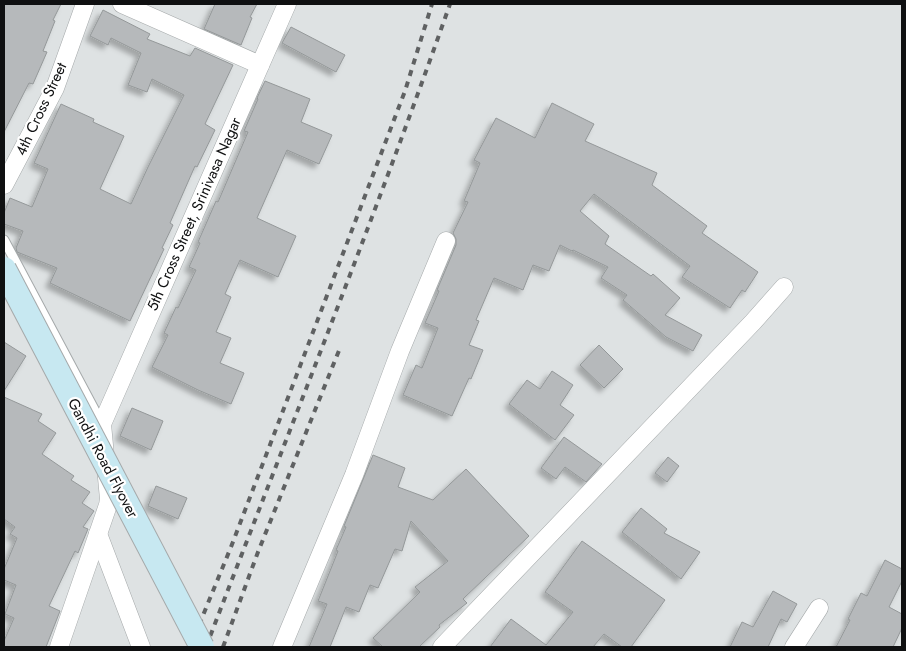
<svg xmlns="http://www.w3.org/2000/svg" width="906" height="651" viewBox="0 0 906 651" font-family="Jost,sans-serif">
	<defs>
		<filter id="shadow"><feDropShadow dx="-4.5" dy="4.5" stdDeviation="2.5" flood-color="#0004"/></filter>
	</defs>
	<rect width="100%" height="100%" fill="#dee2e3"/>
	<g fill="#b6b9bb" stroke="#949899" filter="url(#shadow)">
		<path d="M 4,4 L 61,4 L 53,20 L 55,21 L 43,51 L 47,52 L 33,84 L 29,83 L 4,132 Z"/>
		<path d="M 215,4 L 257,4 L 250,17 L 252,18 L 241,45 L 204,29 Z"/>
		<path d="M 103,10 L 150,34 L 147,39 L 190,56 L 195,48 L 233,65 L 205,124 L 215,130 L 197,167 L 195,166 L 170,223 L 173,225 L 162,248 L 164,249 L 130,321 L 50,283 L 57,268 L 17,252 L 16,248 L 23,231 L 4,224 L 4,213 L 10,198 L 32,207 L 48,169 L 34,163 L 61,104 L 94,119 L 93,122 L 124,136 L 100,189 L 131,204 L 148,167 L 184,95 L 152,79 L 147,92 L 128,85 L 141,53 L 111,38 L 108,45 L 90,36 Z"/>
		<path d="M 291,27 L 345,55 L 336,72 L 282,43 Z"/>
		<path d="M 265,81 L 310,99 L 301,122 L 332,135 L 319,164 L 287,150 L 257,218 L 296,236 L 278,277 L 240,260 L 225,294 L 231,297 L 216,332 L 231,338 L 220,363 L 244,373 L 231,404 L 198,390 L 152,367 L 168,335 L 164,333 L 176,307 L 178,308 L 196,270 L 189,267 L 200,243 L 198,242 L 216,201 L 218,202 L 248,132 L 244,131 L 258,99 L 257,98 Z"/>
		<path d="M 552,103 L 594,124 L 585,141 L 657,173 L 652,185 L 707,226 L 702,233 L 758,272 L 745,292 L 742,290 L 730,308 L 682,277 L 690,266 L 594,194 L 580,211 L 609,236 L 605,244 L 651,276 L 653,274 L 680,298 L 665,315 L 702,335 L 693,351 L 666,337 L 623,300 L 627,295 L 601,278 L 608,267 L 573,250 L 572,251 L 560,245 L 549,271 L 533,265 L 523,290 L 494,278 L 476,320 L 479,321 L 469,345 L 483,350 L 471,379 L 469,378 L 452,416 L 403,395 L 416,365 L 422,368 L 438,328 L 425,323 L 439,291 L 437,290 L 456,245 L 456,239 L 453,233 L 468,202 L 464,201 L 480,163 L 474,160 L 496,118 L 535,138 Z"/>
		<path d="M 4,342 L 26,356 L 4,391 Z"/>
		<path d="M 599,345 L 623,369 L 604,388 L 580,365 Z"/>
		<path d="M 552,371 L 573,385 L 560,405 L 574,415 L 555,440 L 509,404 L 527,380 L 540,389 Z"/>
		<path d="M 4,397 L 42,414 L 38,421 L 56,433 L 42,454 L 74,476 L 71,480 L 90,492 L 82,503 L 94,511 L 83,527 L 88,529 L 78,553 L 75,551 L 49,606 L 60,611 L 46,647 L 4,647 L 4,641 L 14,618 L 5,614 L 16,585 L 4,580 L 4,569 L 17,538 L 10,534 L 15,527 L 4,519 Z"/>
		<path d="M 132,408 L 163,421 L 151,450 L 120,436 Z"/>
		<path d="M 564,437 L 602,464 L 586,482 L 565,467 L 556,479 L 541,468 Z"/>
		<path d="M 373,455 L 405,468 L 398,487 L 433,500 L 466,469 L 529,536 L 463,599 L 467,603 L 439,625 L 440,627 L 419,647 L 383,647 L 373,638 L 420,592 L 415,587 L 448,561 L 411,521 L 402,551 L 395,549 L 378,588 L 370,585 L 359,612 L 346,607 L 330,647 L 309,647 L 327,604 L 318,601 L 338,551 L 336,550 L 346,527 L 344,526 Z"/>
		<path d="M 668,457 L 679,466 L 667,482 L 655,473 Z"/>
		<path d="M 156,486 L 187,498 L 178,519 L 148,506 Z"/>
		<path d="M 641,508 L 667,529 L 664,533 L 700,552 L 681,579 L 622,532 Z"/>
		<path d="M 582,541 L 665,600 L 631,647 L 622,647 L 604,634 L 593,647 L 490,647 L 511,619 L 546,645 L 573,612 L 545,592 Z"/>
		<path d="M 885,560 L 902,569 L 902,581 L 889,607 L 902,614 L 902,628 L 893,647 L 836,647 L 850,620 L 848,619 L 861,593 L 867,596 Z"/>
		<path d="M 773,591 L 797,604 L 787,622 L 781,619 L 768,647 L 730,647 L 742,622 L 753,627 Z"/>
	</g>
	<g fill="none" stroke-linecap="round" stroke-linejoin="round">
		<defs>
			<path id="lane" d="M 4,240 L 102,424"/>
			<g id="street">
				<path d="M 122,4 L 260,65"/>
				<path d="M 4,185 L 55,88 L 85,4"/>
				<path d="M 98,534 L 141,647"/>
				<path d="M 59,647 L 108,505 L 109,499 L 102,424 L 287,4"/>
				<path d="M 282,647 L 354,475 L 400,351 L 446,241"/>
				<path d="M 442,647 L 753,322 L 784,287"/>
				<path d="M 794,647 L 819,608"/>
			</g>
		</defs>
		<use href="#lane" stroke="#a5a9aa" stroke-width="11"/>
		<use href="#street" stroke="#a5a9aa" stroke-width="19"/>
		<use href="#lane" stroke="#fff" stroke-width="9"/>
		<use href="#street" stroke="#fff" stroke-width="18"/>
		<g stroke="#5f6162" stroke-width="4" stroke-dasharray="6 6" stroke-linecap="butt">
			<path d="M 190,647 L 231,547 L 405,91 L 432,4"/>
			<path d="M 206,647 C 288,433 374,220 450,4"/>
			<path d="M 223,647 L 258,552 L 340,348"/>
		</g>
		<defs>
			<path id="secondary-bridge" d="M 4,269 L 202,647"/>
		</defs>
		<use href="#secondary-bridge" stroke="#a5a9aa" stroke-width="26" stroke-linecap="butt"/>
		<use href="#secondary-bridge" stroke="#c7e8f1" stroke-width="24"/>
	</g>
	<g text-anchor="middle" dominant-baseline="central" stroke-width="4.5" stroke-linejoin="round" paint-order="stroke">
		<g font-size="15" fill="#0f1011" stroke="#fff">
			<text transform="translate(41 109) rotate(-65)">4th Cross Street</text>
			<text transform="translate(194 214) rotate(-66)">5th Cross Street, Srinivasa Nagar</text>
			<text transform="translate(103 458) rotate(62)">Gandhi Road Flyover</text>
		</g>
	</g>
	<rect width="906" height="651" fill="none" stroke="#0f1011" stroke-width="10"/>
</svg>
